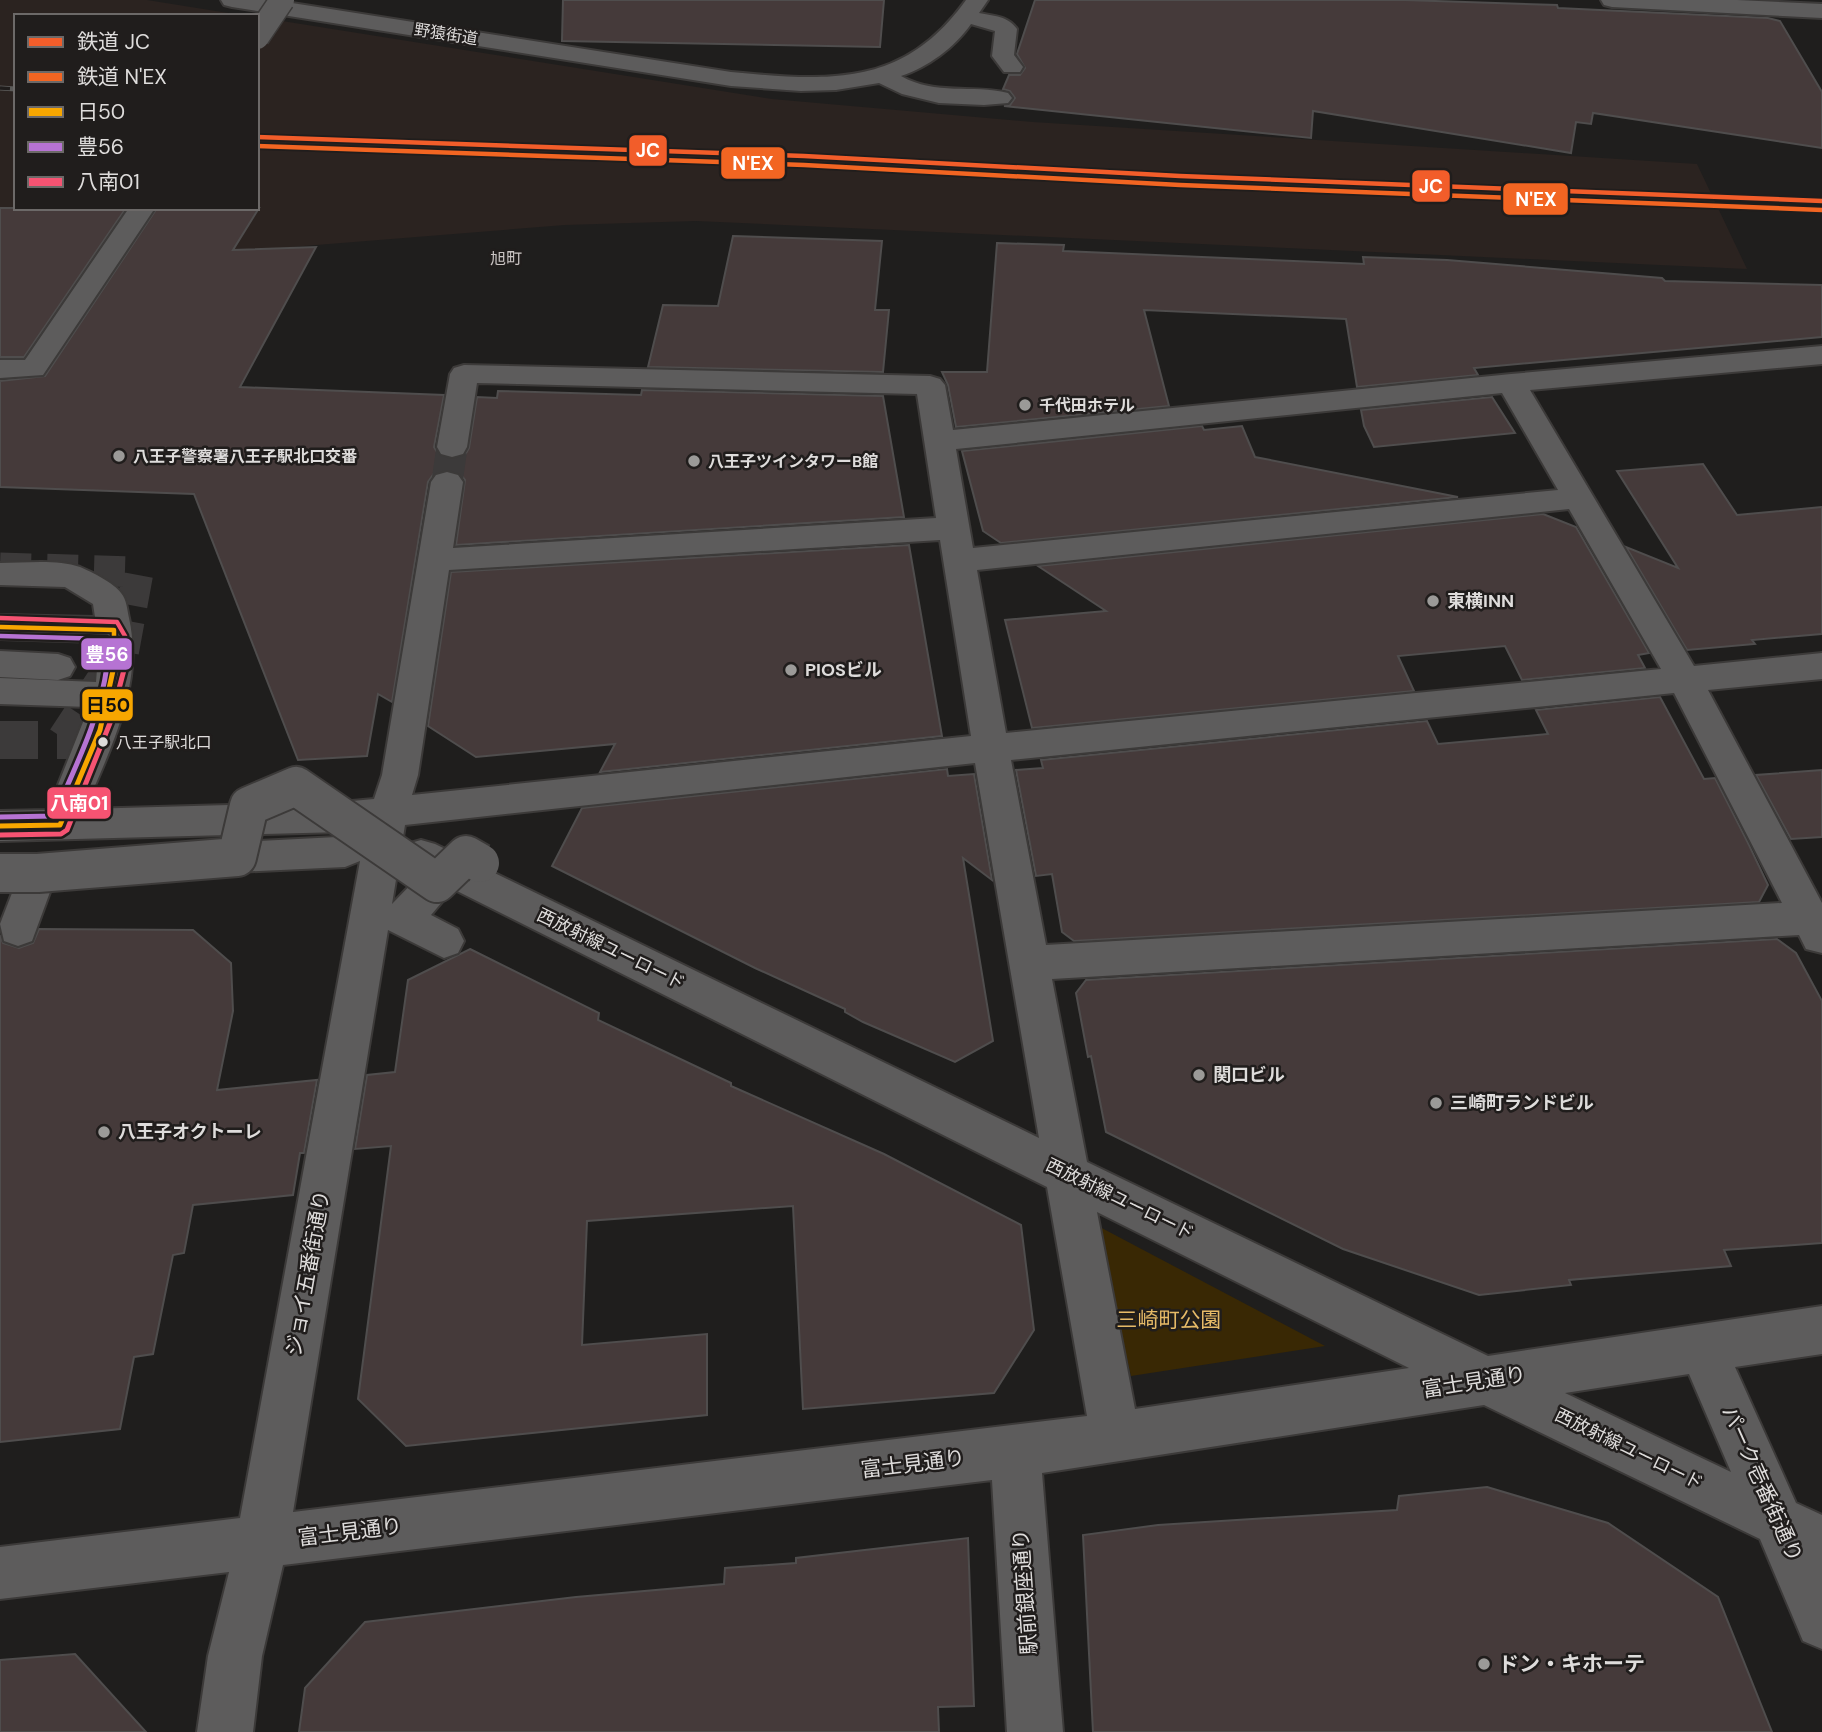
<svg xmlns="http://www.w3.org/2000/svg" width="1822" height="1732" viewBox="0 0 1822 1732" font-family="'DM Sans','Noto Sans JP',sans-serif">
	<rect width="100%" height="100%" fill="#1f1e1d"/>
	<path fill="#2b2320" d="M 0,0 L 147,0 L 247,16 L 16,16 L 16,208 L 257,208 L 257,17 L 772,99 L 1033,122 L 1697,164 L 1747,269 L 696,221 L 565,225 L 279,248 L 272,279 L 0,275 Z"/>
	<path fill="#392804" d="M 1096,1225 L 1325,1346 L 1131,1376 Z"/>
	<g fill="#453a3a" stroke="#4f4d4d" stroke-width="2">
		<path d="M 563,0 L 884,0 L 880,47 L 562,41 Z"/>
		<path d="M 1035,0 L 1405,0 L 1557,5 L 1558,8 L 1768,18 L 1780,21 L 1822,92 L 1822,148 L 1593,113 L 1591,124 L 1576,122 L 1571,153 L 1313,111 L 1311,138 L 1004,106 L 1010,105 L 1015,98 L 1010,91 L 1003,89 L 1009,75 L 1020,75 L 1025,68 L 1017,54 Z"/>
		<path d="M 0,208 L 126,208 L 24,357 L 0,357 Z"/>
		<path d="M 157,208 L 259,208 L 233,250 L 316,247 L 240,387 L 444,395 L 434,447 L 440,457 L 451,460 L 464,457 L 469,448 L 477,397 L 497,398 L 498,391 L 641,395 L 642,390 L 883,396 L 904,517 L 456,545 L 465,480 L 459,472 L 448,469 L 435,472 L 428,482 L 392,702 L 378,694 L 367,756 L 298,760 L 194,494 L 0,487 L 0,381 L 45,376 Z"/>
		<path d="M 733,236 L 882,241 L 875,310 L 889,310 L 883,372 L 648,367 L 663,305 L 718,306 Z"/>
		<path d="M 997,243 L 1064,245 L 1063,251 L 1364,264 L 1363,257 L 1447,260 L 1662,278 L 1665,281 L 1822,285 L 1822,337 L 1474,368 L 1478,375 L 1357,387 L 1346,319 L 1144,310 L 1169,406 L 956,427 L 948,385 L 942,372 L 987,372 Z"/>
		<path d="M 1492,397 L 1515,433 L 1374,447 L 1364,426 L 1361,410 Z"/>
		<path d="M 1202,426 L 1204,430 L 1242,426 L 1255,457 L 1458,497 L 1001,543 L 983,531 L 962,451 Z"/>
		<path d="M 1703,464 L 1737,515 L 1822,507 L 1822,634 L 1752,640 L 1755,644 L 1687,650 L 1626,547 L 1678,568 L 1617,471 Z"/>
		<path d="M 1543,514 L 1576,527 L 1649,653 L 1638,655 L 1645,668 L 1522,680 L 1505,646 L 1398,656 L 1414,691 L 1032,728 L 1005,620 L 1106,611 L 1038,566 Z"/>
		<path d="M 909,545 L 942,736 L 600,772 L 615,744 L 476,757 L 428,726 L 451,572 Z"/>
		<path d="M 1660,697 L 1704,779 L 1715,778 L 1748,843 L 1768,885 L 1759,902 L 1074,941 L 1062,932 L 1052,874 L 1036,876 L 1016,770 L 1043,768 L 1041,760 L 1427,721 L 1438,744 L 1548,734 L 1536,710 Z"/>
		<path d="M 947,769 L 948,776 L 974,774 L 992,880 L 963,858 L 993,1041 L 955,1062 L 863,1022 L 845,1012 L 845,1009 L 755,968 L 552,866 L 582,808 Z"/>
		<path d="M 1822,770 L 1822,837 L 1791,839 L 1756,775 Z"/>
		<path d="M 39,929 L 193,930 L 231,963 L 233,1011 L 217,1090 L 317,1080 L 304,1153 L 300,1153 L 293,1195 L 193,1205 L 184,1253 L 173,1255 L 153,1354 L 134,1357 L 120,1429 L 0,1442 L 0,935 L 3,943 L 19,948 L 33,943 Z"/>
		<path d="M 1777,939 L 1796,953 L 1822,1001 L 1822,1243 L 1724,1250 L 1731,1266 L 1569,1280 L 1571,1285 L 1479,1295 L 1343,1249 L 1106,1132 L 1091,1056 L 1088,1057 L 1076,993 L 1086,980 Z"/>
		<path d="M 470,949 L 599,1013 L 598,1020 L 731,1083 L 731,1086 L 884,1154 L 1021,1225 L 1034,1330 L 994,1393 L 803,1409 L 793,1206 L 587,1221 L 582,1345 L 707,1334 L 707,1415 L 406,1446 L 358,1399 L 391,1146 L 355,1149 L 367,1075 L 395,1072 L 408,980 Z"/>
		<path d="M 1487,1487 L 1608,1523 L 1718,1597 L 1772,1732 L 1093,1732 L 1083,1535 L 1158,1525 L 1397,1510 L 1399,1496 Z"/>
		<path d="M 968,1538 L 974,1706 L 938,1707 L 939,1732 L 299,1732 L 305,1688 L 365,1622 L 576,1597 L 724,1584 L 725,1568 L 796,1563 L 796,1558 Z"/>
		<path d="M 75,1654 L 146,1732 L 0,1732 L 0,1660 Z"/>
	</g>
	<g fill="none" stroke-linecap="round" stroke-linejoin="round">
		<g stroke="#3c3a3a" stroke-width="31" stroke-dasharray="31 16" stroke-linecap="butt">
			<path d="M 447,482 L 452,447"/>
			<path d="M 0,568 L 138,572 L 123,654 L 114,668"/>
		</g>
		<path stroke="#3c3a3a" stroke-width="38" stroke-dasharray="38 19" stroke-linecap="butt" d="M 0,740 L 66,740 L 115,666"/>
		<defs>
			<g id="minor">
				<path d="M 221,0 L 273,0 L 731,72 C 829,81 903,88 966,0 L 988,0 L 979,13 C 994,16 1008,16 1017,29 L 1014,55 L 1023,67 L 1020,72 L 1004,72 L 992,56 L 995,31 L 971,24 C 954,48 928,67 901,76 C 936,96 972,84 1008,93 L 1012,98 L 1008,103 L 984,105 L 939,103 L 902,94 L 879,83 L 836,90 L 801,91 L 731,86 L 232,7 L 224,5 Z"/>
				<path d="M 1601,0 L 1737,0 L 1822,4 L 1822,18 L 1612,7 L 1604,5 Z"/>
				<path d="M 129,208 L 155,208 L 43,375 L 0,378 L 0,360 L 25,360 Z"/>
				<path d="M 1822,346 L 1822,364 L 1530,390 L 1694,666 L 1822,653 L 1822,679 L 1708,690 L 1822,903 L 1822,953 L 1806,949 L 1799,935 L 1052,979 L 1087,1162 L 1488,1356 L 1822,1306 L 1822,1354 L 1735,1367 L 1796,1503 L 1822,1515 L 1822,1649 L 1803,1641 L 1760,1539 L 1484,1405 L 1042,1473 L 1063,1732 L 1007,1732 L 992,1480 L 283,1565 L 262,1656 L 253,1732 L 197,1732 L 208,1656 L 229,1572 L 0,1599 L 0,1547 L 240,1518 L 360,861 L 345,867 L 237,872 L 223,868 L 218,857 L 223,846 L 237,842 L 337,837 L 343,832 L 0,841 L 0,811 L 48,810 L 89,707 L 0,704 L 0,678 L 96,682 L 99,642 L 0,639 L 0,615 L 95,617 L 93,604 L 65,587 L 0,585 L 0,563 C 25,563 57,559 80,567 C 92,572 114,583 121,593 C 127,600 127,610 129,618 C 144,685 110,749 85,809 L 341,802 L 374,799 L 382,775 L 431,482 L 436,475 L 447,472 L 458,475 L 463,482 L 453,548 L 936,518 L 917,394 L 477,383 L 467,447 L 463,454 L 452,457 L 441,454 L 437,447 L 450,374 L 454,368 L 464,365 L 930,376 L 940,379 L 945,385 L 953,430 L 1511,374 ZM 1502,393 L 1558,490 L 973,548 L 956,449 ZM 1569,509 L 1661,669 L 1006,733 L 977,570 ZM 940,540 L 971,736 L 412,795 L 418,775 L 449,570 ZM 1674,693 L 1782,903 L 1046,945 L 1011,760 ZM 975,763 L 1039,1138 L 435,844 L 421,840 L 407,844 L 402,855 L 407,866 L 422,873 L 392,904 L 405,825 ZM 453,889 L 1047,1187 L 1087,1416 L 293,1512 L 388,930 L 444,958 L 458,953 L 464,941 L 458,929 L 431,915 ZM 1097,1212 L 1409,1368 L 1135,1409 ZM 1689,1374 L 1731,1472 L 1565,1393 Z"/>
				<path d="M 0,651 L 58,654 L 70,658 L 75,667 L 70,676 L 58,680 L 0,677 Z"/>
				<path d="M 38,857 L 52,862 L 57,873 L 32,941 L 18,946 L 4,941 L 0,924 L 24,862 Z"/>
			</g>
		</defs>
		<use href="#minor" stroke="#3c3a39" stroke-width="4"/>
		<use href="#minor" fill="#5d5c5c" fill-rule="evenodd"/>
		<defs>
			<path id="rail" d="M 0,88 L 16,89"/>
		</defs>
		<use href="#rail" stroke="#5b5a59" stroke-width="5"/>
		<use href="#rail" stroke="#201d1c" stroke-width="3.5" stroke-dasharray="10" stroke-linecap="butt"/>
		<defs>
			<path id="minor-bridge-far1" d="M 257,37 L 282,0"/>
			<path id="minor-bridge" d="M 0,873 L 38,873 L 237,857 L 249,806 L 296,786 L 437,883 L 466,855 L 480,863"/>
		</defs>
		<use href="#minor-bridge-far1" stroke="#3c3a39" stroke-width="27" stroke-linecap="butt"/>
		<use href="#minor-bridge" stroke="#3c3a39" stroke-width="42" stroke-linecap="butt"/>
		<use href="#minor-bridge-far1" stroke="#5d5c5c" stroke-width="24"/>
		<use href="#minor-bridge" stroke="#5d5c5c" stroke-width="38"/>
		<defs>
			<path id="bus-1-far1" d="M 0,627 L 114,630 L 114,668"/>
			<path id="bus-1" d="M 0,826 L 60,825 L 100,730 L 114,666"/>
			<path id="bus-2-far1" d="M 0,636 L 106,639 L 106,668"/>
			<path id="bus-2" d="M 0,817 L 54,816 C 75,767 100,719 107,666"/>
			<path id="bus-3-far1" d="M 0,618 L 117,622 L 125,636 L 124,668"/>
			<path id="bus-3" d="M 0,835 L 61,834 L 67,830 L 110,723 L 125,666"/>
		</defs>
		<use href="#bus-1-far1" stroke="#201d1c" stroke-width="9"/>
		<use href="#bus-1" stroke="#201d1c" stroke-width="10"/>
		<use href="#bus-2-far1" stroke="#201d1c" stroke-width="9"/>
		<use href="#bus-2" stroke="#201d1c" stroke-width="10"/>
		<use href="#bus-3-far1" stroke="#201d1c" stroke-width="9"/>
		<use href="#bus-3" stroke="#201d1c" stroke-width="10"/>
		<use href="#bus-1-far1" stroke="#f7a600" stroke-width="4.5"/>
		<use href="#bus-1" stroke="#f7a600" stroke-width="5"/>
		<use href="#bus-2-far1" stroke="#b673d3" stroke-width="4.5"/>
		<use href="#bus-2" stroke="#b673d3" stroke-width="5"/>
		<use href="#bus-3-far1" stroke="#f65372" stroke-width="4.5"/>
		<use href="#bus-3" stroke="#f65372" stroke-width="5"/>
		<defs>
			<path id="rail-1" d="M 257,137 L 804,156 L 1180,176 L 1822,201"/>
			<path id="rail-2" d="M 257,146 L 804,165 L 1180,185 L 1822,210"/>
		</defs>
		<use href="#rail-1" stroke="#201d1c" stroke-width="8"/>
		<use href="#rail-2" stroke="#201d1c" stroke-width="8"/>
		<use href="#rail-1" stroke="#f25d2a" stroke-width="4.5"/>
		<use href="#rail-2" stroke="#f26522" stroke-width="4.5"/>
	</g>
	<g fill="#9b9a98" stroke="#201d1c" stroke-width="2.5">
		<circle cx="1025" cy="405" r="7"/>
		<circle cx="119" cy="456" r="7"/>
		<circle cx="694" cy="461" r="7"/>
		<circle cx="1433" cy="601" r="7"/>
		<circle cx="791" cy="670" r="7"/>
		<circle cx="1199" cy="1075" r="7"/>
		<circle cx="1436" cy="1103" r="7"/>
		<circle cx="104" cy="1132" r="7"/>
		<circle cx="1484" cy="1664" r="7"/>
	</g>
	<circle fill="#dedcdb" stroke="#201d1c" stroke-width="2.5" cx="103" cy="742" r="6"/>
	<g text-anchor="middle" dominant-baseline="central" stroke-width="5" stroke-linejoin="round" paint-order="stroke">
		<g font-size="16" fill="#dedcdb" stroke="#201d1c">
			<text transform="translate(446 34) rotate(9)">野猿街道</text>
		</g>
		<g font-size="16" fill="#c9c4c3" stroke="#201d1c">
			<text x="506" y="258">旭町</text>
		</g>
		<g font-size="16" font-weight="bold" fill="#dedcdb" stroke="#201d1c" text-anchor="start">
			<text x="1039" y="405">千代田ホテル</text>
			<text x="133" y="456">八王子警察署八王子駅北口交番</text>
			<text x="708" y="461">八王子ツインタワーB館</text>
		</g>
		<g font-size="16" fill="#dedcdb" stroke="#201d1c" text-anchor="start">
			<text x="116" y="742">八王子駅北口</text>
		</g>
		<g font-size="18" font-weight="bold" fill="#dedcdb" stroke="#201d1c" text-anchor="start">
			<text x="1447" y="601">東横INN</text>
			<text x="805" y="670">PIOSビル</text>
			<text x="1213" y="1075">関口ビル</text>
			<text x="1450" y="1103">三崎町ランドビル</text>
			<text x="118" y="1132">八王子オクトーレ</text>
		</g>
		<g font-size="18" fill="#dedcdb" stroke="#201d1c">
			<text transform="translate(611 949) rotate(26)">西放射線ユーロード</text>
			<text transform="translate(1120 1199) rotate(26)">西放射線ユーロード</text>
			<text transform="translate(1629 1449) rotate(26)">西放射線ユーロード</text>
		</g>
		<g font-size="21" fill="#dedcdb" stroke="#201d1c">
			<text transform="translate(308 1273) rotate(-80)">ジョイ五番街通り</text>
			<text transform="translate(1474 1382) rotate(-9)">富士見通り</text>
			<text transform="translate(913 1464) rotate(-7)">富士見通り</text>
			<text transform="translate(1762 1484) rotate(66)">パーク壱番街通り</text>
			<text transform="translate(350 1532) rotate(-7)">富士見通り</text>
			<text transform="translate(1025 1592) rotate(-94)">駅前銀座通り</text>
		</g>
		<g font-size="21" fill="#e6ba67" stroke="#201d1c">
			<text x="1169" y="1320">三崎町公園</text>
		</g>
		<g font-size="21" font-weight="bold" fill="#dedcdb" stroke="#201d1c" text-anchor="start">
			<text x="1498" y="1664">ドン・キホーテ</text>
		</g>
	</g>
	<g stroke="#201d1c" stroke-width="2.5">
		<rect x="628" y="134" width="40" height="33" rx="7" fill="#f25d2a"/>
		<rect x="720" y="146" width="66" height="34" rx="7" fill="#f26522"/>
		<rect x="1411" y="169" width="40" height="34" rx="7" fill="#f25d2a"/>
		<rect x="1502" y="182" width="67" height="34" rx="7" fill="#f26522"/>
		<rect x="80" y="637" width="53" height="34" rx="7" fill="#b673d3"/>
		<rect x="81" y="688" width="53" height="34" rx="7" fill="#f7a600"/>
		<rect x="46" y="786" width="66" height="34" rx="7" fill="#f65372"/>
	</g>
	<g font-size="19" text-anchor="middle" font-weight="bold" fill="#fff">
		<text x="648" y="157">JC</text>
		<text x="753" y="170">N'EX</text>
		<text x="1431" y="193">JC</text>
		<text x="1536" y="206">N'EX</text>
		<text x="107" y="661">豊56</text>
		<text x="79" y="810">八南01</text>
	</g>
	<g font-size="19" text-anchor="middle" font-weight="bold" fill="#111">
		<text x="108" y="712">日50</text>
	</g>
	<rect x="14" y="14" width="245" height="196" fill="#201d1c" stroke="#6c6968" stroke-width="2"/>
	<rect x="28" y="37" width="35" height="10" fill="#f25d2a" stroke="#6c6968" stroke-width="2"/>
	<text x="77" y="49" font-size="21" fill="#dedcdb">鉄道 JC</text>
	<rect x="28" y="72" width="35" height="10" fill="#f26522" stroke="#6c6968" stroke-width="2"/>
	<text x="77" y="84" font-size="21" fill="#dedcdb">鉄道 N'EX</text>
	<rect x="28" y="107" width="35" height="10" fill="#f7a600" stroke="#6c6968" stroke-width="2"/>
	<text x="77" y="119" font-size="21" fill="#dedcdb">日50</text>
	<rect x="28" y="142" width="35" height="10" fill="#b673d3" stroke="#6c6968" stroke-width="2"/>
	<text x="77" y="154" font-size="21" fill="#dedcdb">豊56</text>
	<rect x="28" y="177" width="35" height="10" fill="#f65372" stroke="#6c6968" stroke-width="2"/>
	<text x="77" y="189" font-size="21" fill="#dedcdb">八南01</text>
</svg>
